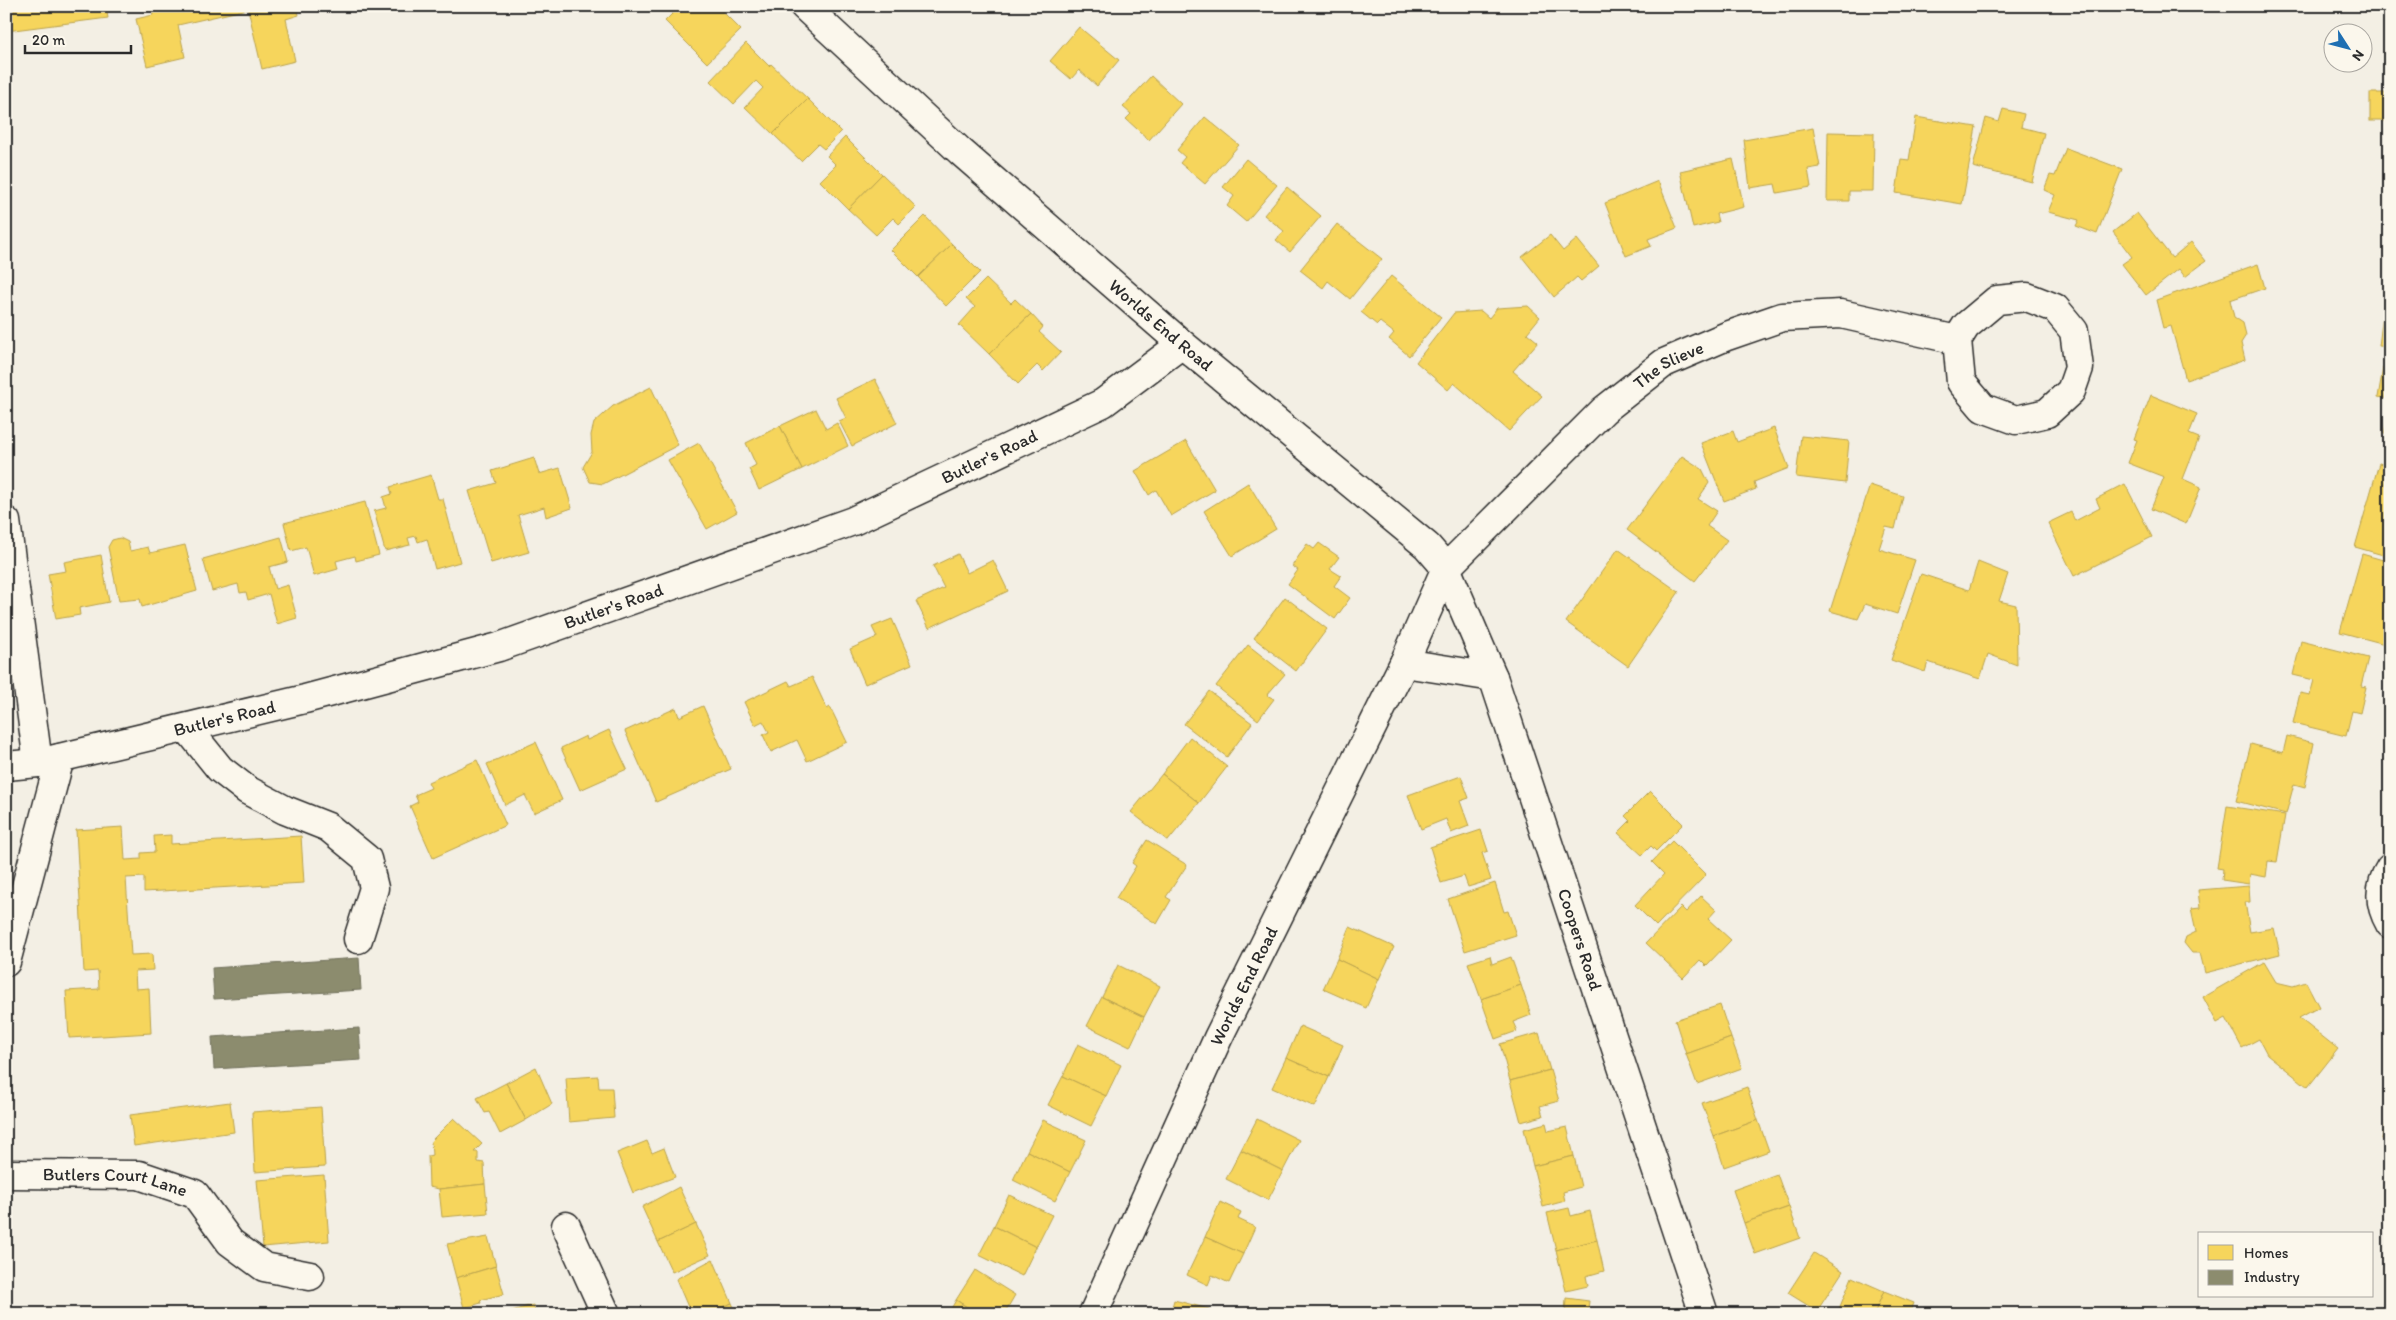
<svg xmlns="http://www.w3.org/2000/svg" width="2396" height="1320" viewBox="0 0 2396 1320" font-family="Itim,sans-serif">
	<rect width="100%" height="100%" fill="#f3efe4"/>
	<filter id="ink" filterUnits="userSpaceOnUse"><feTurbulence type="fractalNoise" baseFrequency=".02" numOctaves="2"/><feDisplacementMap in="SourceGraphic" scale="10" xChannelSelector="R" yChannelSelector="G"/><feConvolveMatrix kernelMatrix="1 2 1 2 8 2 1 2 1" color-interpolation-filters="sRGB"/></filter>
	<g filter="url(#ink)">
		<g fill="#f6d55c" stroke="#b9a24d">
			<path d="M 6,6 L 106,6 L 108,18 L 6,31 Z"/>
			<path d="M 151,6 L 297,6 L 299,15 L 286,19 L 295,61 L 262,69 L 248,9 L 178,25 L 185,57 L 147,66 L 136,19 L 153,15 Z"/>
			<path d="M 680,6 L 717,6 L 741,30 L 707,63 L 665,21 Z"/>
			<path d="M 1079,27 L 1119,60 L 1097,86 L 1079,70 L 1071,79 L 1050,61 Z"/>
			<path d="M 746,43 L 769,66 L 771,64 L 808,99 L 773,134 L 745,107 L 763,88 L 756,81 L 734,104 L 710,81 Z"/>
			<path d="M 1151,76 L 1181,104 L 1149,140 L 1126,119 L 1131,114 L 1123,107 Z"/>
			<rect x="2370" y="93" width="20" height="28"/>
			<path d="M 808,99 L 841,132 L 824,149 L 818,144 L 801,161 L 773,134 Z"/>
			<path d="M 2003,109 L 2024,114 L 2021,127 L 2044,133 L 2032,182 L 1973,167 L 1986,118 L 1999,122 Z"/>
			<path d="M 1205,117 L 1239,145 L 1205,184 L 1180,163 L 1185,157 L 1177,150 Z"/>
			<path d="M 1916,117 L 1976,127 L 1962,204 L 1896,193 L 1901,159 L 1909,160 Z"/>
			<path d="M 1813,128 L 1820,167 L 1808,169 L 1811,187 L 1777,193 L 1775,184 L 1750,188 L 1744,140 Z"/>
			<path d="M 1828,132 L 1874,133 L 1873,191 L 1849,191 L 1849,201 L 1827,201 Z"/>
			<path d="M 845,137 L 882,174 L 848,209 L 820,181 L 836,165 L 827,156 Z"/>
			<path d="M 2066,148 L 2122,169 L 2097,234 L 2076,226 L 2079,220 L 2048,212 L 2055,195 L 2044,190 L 2050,175 L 2055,176 Z"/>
			<path d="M 1246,159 L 1277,185 L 1246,222 L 1227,206 L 1234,196 L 1223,187 Z"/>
			<path d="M 1733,159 L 1744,207 L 1716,214 L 1718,222 L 1693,228 L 1680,171 Z"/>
			<path d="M 882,174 L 916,207 L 899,224 L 893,218 L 876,235 L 848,209 Z"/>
			<path d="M 1658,181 L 1677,228 L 1648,239 L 1651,246 L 1626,256 L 1605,203 Z"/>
			<path d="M 1287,187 L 1321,216 L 1290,252 L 1276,240 L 1284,231 L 1264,215 Z"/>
			<path d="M 2137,213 L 2172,258 L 2191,242 L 2206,261 L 2185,277 L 2179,269 L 2146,295 L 2122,264 L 2132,257 L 2113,232 Z"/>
			<path d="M 925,216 L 952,244 L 918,277 L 891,250 Z"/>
			<path d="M 1337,224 L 1382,259 L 1350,299 L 1328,281 L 1323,288 L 1300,270 Z"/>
			<path d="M 1550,235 L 1563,251 L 1577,239 L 1599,266 L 1581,281 L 1577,277 L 1554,297 L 1522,257 Z"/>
			<path d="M 952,244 L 980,272 L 946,306 L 918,277 Z"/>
			<path d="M 2258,264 L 2265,288 L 2230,300 L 2234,317 L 2243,323 L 2246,335 L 2241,343 L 2245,360 L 2186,380 L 2171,326 L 2163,328 L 2156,300 Z"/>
			<path d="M 1391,276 L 1441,317 L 1409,356 L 1389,339 L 1394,333 L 1380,322 L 1377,325 L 1361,312 Z"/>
			<path d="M 986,279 L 1011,303 L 1015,299 L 1031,314 L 989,354 L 959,325 L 975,307 L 966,299 Z"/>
			<path d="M 2387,282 L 2390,282 L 2390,347 L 2379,346 Z"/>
			<path d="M 1528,306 L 1540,317 L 1527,333 L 1538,342 L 1513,371 L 1542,396 L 1509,431 L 1454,383 L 1448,390 L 1416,362 L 1454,313 L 1481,311 L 1489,318 L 1497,308 Z"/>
			<path d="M 1031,314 L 1043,327 L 1039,332 L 1061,352 L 1043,371 L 1037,365 L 1018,384 L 989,354 Z"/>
			<path d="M 2383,368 L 2390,369 L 2390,399 L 2378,397 Z"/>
			<path d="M 875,379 L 897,423 L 852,446 L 839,421 L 846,418 L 836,398 Z"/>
			<path d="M 651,387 L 678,445 L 603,484 L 590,482 L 583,467 L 592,452 L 591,435 L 594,423 L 613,406 Z"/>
			<path d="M 2151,395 L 2197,414 L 2189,434 L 2199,438 L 2183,479 L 2201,487 L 2186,524 L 2151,509 L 2164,477 L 2128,463 L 2137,440 L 2134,439 Z"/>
			<path d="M 2390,404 L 2390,435 L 2384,434 Z"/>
			<path d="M 816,409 L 826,429 L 837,423 L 848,446 L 802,469 L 780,426 Z"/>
			<path d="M 780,426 L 802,469 L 759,490 L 749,469 L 756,465 L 746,443 Z"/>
			<path d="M 1774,428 L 1789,468 L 1754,482 L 1756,489 L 1724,501 L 1701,443 L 1733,431 L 1737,442 Z"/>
			<path d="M 1801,436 L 1849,441 L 1845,483 L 1796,477 Z"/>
			<path d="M 1186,441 L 1215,490 L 1171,516 L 1156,490 L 1149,495 L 1135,471 Z"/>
			<path d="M 699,443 L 737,512 L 707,529 L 668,460 Z"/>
			<path d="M 1682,456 L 1702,469 L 1709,483 L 1698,499 L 1717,511 L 1707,526 L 1727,540 L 1695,581 L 1627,530 Z"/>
			<path d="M 534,458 L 539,474 L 560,468 L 572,508 L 546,517 L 544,507 L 518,515 L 529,552 L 491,563 L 469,491 L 496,483 L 492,471 Z"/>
			<path d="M 2379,463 L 2390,466 L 2390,557 L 2355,547 Z"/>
			<path d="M 431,475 L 438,499 L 443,499 L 460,562 L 435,569 L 427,539 L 418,542 L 416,536 L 408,538 L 410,545 L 385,551 L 374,511 L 386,508 L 383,497 L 392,494 L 390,487 Z"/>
			<path d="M 1248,483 L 1276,529 L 1232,556 L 1204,511 Z"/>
			<path d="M 2125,484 L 2152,537 L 2074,576 L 2048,523 L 2071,512 L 2075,521 L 2100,508 L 2096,499 Z"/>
			<path d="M 1870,485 L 1903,496 L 1895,529 L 1886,527 L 1879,549 L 1915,560 L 1897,614 L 1865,604 L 1858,619 L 1830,611 Z"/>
			<path d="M 365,502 L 379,555 L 356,561 L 355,556 L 336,561 L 338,569 L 314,576 L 306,547 L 291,551 L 284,523 Z"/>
			<path d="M 281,537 L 288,562 L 269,567 L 275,589 L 288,585 L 297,618 L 277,624 L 269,594 L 248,600 L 246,592 L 240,593 L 238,584 L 212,591 L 203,559 Z"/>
			<path d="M 120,538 L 128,542 L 130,551 L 148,547 L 150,553 L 185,545 L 197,591 L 142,607 L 140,599 L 119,601 L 108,547 L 112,540 Z"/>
			<path d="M 1319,543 L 1339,557 L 1330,569 L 1341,576 L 1334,586 L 1350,598 L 1335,619 L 1288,584 L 1298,570 L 1292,566 L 1307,544 L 1314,549 Z"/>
			<path d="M 1618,549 L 1679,592 L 1628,666 L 1566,622 Z"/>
			<path d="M 958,554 L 967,573 L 993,560 L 1008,591 L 929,628 L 916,601 L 944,588 L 933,566 Z"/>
			<path d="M 2362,554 L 2390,562 L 2390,628 L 2385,644 L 2340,632 Z"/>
			<path d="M 101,555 L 109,602 L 79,608 L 80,615 L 56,619 L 48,574 L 66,571 L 64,562 Z"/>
			<path d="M 1978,562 L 2008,574 L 1999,601 L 2016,605 L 2017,665 L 1988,654 L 1980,679 L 1928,662 L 1925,672 L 1891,660 L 1921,574 L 1969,590 Z"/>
			<path d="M 1285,597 L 1327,629 L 1296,671 L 1254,638 Z"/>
			<path d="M 892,619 L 912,664 L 865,684 L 850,649 L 877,637 L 872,627 Z"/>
			<path d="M 2301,641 L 2368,658 L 2361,686 L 2366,687 L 2360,713 L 2352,711 L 2346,736 L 2293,723 L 2300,693 L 2310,695 L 2314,680 L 2293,675 Z"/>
			<path d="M 1248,645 L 1285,674 L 1267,695 L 1274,699 L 1258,720 L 1216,686 Z"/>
			<path d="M 812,677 L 827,709 L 830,707 L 847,742 L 807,761 L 797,740 L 771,752 L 763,735 L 769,732 L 763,721 L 755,725 L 744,702 L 788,681 L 791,686 Z"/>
			<path d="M 1209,691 L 1252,723 L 1227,757 L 1184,724 Z"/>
			<path d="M 703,706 L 731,769 L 656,802 L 625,731 L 676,708 L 679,717 Z"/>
			<path d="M 609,730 L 627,769 L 580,790 L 561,748 L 586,736 L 587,740 Z"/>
			<path d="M 2287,736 L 2314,743 L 2305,787 L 2294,784 L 2286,814 L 2236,801 L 2251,744 L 2283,753 Z"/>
			<path d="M 1190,737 L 1227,767 L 1199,803 L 1162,774 Z"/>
			<path d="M 536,742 L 562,800 L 534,813 L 525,795 L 505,805 L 487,764 Z"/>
			<path d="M 477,760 L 506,825 L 433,858 L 410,806 L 418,802 L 415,795 L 431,788 L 428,782 Z"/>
			<path d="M 1162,774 L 1199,803 L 1168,841 L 1131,812 Z"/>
			<path d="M 1461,776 L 1469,798 L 1460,801 L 1469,826 L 1451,833 L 1446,819 L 1421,829 L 1408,795 Z"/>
			<path d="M 1650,791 L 1683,824 L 1656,851 L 1651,846 L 1642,855 L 1618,833 L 1630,821 L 1625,816 Z"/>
			<path d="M 2227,806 L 2285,815 L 2277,862 L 2268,861 L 2266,877 L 2250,874 L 2249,884 L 2222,880 L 2223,869 L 2217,868 Z"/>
			<path d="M 123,827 L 125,860 L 141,859 L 141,853 L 155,852 L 154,836 L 171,835 L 171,844 L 301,836 L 304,883 L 144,892 L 144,877 L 126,878 L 131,955 L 152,954 L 153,970 L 135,971 L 136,989 L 149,988 L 151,1033 L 69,1038 L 66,991 L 99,989 L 98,971 L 84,972 L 76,830 Z"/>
			<path d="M 1481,830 L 1488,851 L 1482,853 L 1491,880 L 1468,887 L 1464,876 L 1441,883 L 1430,847 Z"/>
			<path d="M 1147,840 L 1187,865 L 1166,897 L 1171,900 L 1157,924 L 1116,898 L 1136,866 L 1132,863 Z"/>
			<path d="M 1672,841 L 1706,875 L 1656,926 L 1635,905 L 1664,874 L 1652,862 Z"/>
			<path d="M 1495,883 L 1504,912 L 1508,911 L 1516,935 L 1465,951 L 1448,899 Z"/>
			<path d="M 2249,886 L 2250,902 L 2245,902 L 2250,932 L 2274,928 L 2280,954 L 2205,973 L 2200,953 L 2192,953 L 2184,943 L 2186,937 L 2196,932 L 2191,909 L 2200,908 L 2198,890 Z"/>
			<path d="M 1701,896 L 1716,910 L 1708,919 L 1731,940 L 1706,966 L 1700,960 L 1683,978 L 1646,943 L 1681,907 L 1686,912 Z"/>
			<path d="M 1350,927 L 1394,947 L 1379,979 L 1337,959 Z"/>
			<path d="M 1490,956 L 1492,964 L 1511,957 L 1521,985 L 1481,999 L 1468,963 Z"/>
			<path d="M 1337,959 L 1379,979 L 1366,1008 L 1323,989 Z"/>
			<path d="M 2264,962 L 2276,982 L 2293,986 L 2306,982 L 2319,1007 L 2299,1018 L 2338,1049 L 2308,1087 L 2267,1054 L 2259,1039 L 2242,1048 L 2226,1018 L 2217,1023 L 2203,997 Z"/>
			<path d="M 1118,965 L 1160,986 L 1144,1017 L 1102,997 Z"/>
			<path d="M 1521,985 L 1531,1015 L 1513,1022 L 1517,1031 L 1495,1039 L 1481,999 Z"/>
			<path d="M 1102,997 L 1144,1017 L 1130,1047 L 1087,1026 Z"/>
			<path d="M 1720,1005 L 1731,1038 L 1686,1054 L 1675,1020 Z"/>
			<path d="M 1300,1026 L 1343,1045 L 1329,1077 L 1286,1058 Z"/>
			<path d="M 1539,1033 L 1550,1070 L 1510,1081 L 1500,1044 Z"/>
			<path d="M 1731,1038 L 1742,1068 L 1697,1084 L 1686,1054 Z"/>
			<path d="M 1078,1044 L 1121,1065 L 1106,1096 L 1063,1076 Z"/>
			<path d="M 1286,1058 L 1329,1077 L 1315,1107 L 1272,1088 Z"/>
			<path d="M 536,1067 L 552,1104 L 526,1120 L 506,1083 Z"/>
			<path d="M 1550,1070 L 1559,1101 L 1540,1106 L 1543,1116 L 1521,1122 L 1510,1081 Z"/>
			<path d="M 598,1076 L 599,1088 L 612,1088 L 614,1118 L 569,1122 L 566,1078 Z"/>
			<path d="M 1063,1076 L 1106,1096 L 1091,1126 L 1048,1105 Z"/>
			<path d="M 506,1083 L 526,1120 L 500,1134 L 489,1112 L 485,1113 L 477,1098 Z"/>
			<path d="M 1747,1087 L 1758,1120 L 1714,1136 L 1702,1103 Z"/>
			<path d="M 230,1102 L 234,1132 L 134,1146 L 130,1115 Z"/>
			<path d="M 321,1107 L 325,1167 L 255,1172 L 252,1112 Z"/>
			<path d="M 2390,1108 L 2390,1142 L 2382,1139 Z"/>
			<path d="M 454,1118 L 482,1144 L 474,1152 L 478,1152 L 478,1162 L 484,1163 L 485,1184 L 439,1189 L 429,1187 L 428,1156 L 432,1155 L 431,1141 Z"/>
			<path d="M 1257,1119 L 1299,1140 L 1283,1171 L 1241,1150 Z"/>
			<path d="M 1043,1120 L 1086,1140 L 1070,1172 L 1027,1151 Z"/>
			<path d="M 1758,1120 L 1769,1151 L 1724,1167 L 1714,1136 Z"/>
			<path d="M 1546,1123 L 1548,1131 L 1567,1127 L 1574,1156 L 1533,1166 L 1524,1129 Z"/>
			<path d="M 647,1141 L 652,1153 L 664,1148 L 675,1177 L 633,1193 L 617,1153 Z"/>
			<path d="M 1241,1150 L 1283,1171 L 1268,1200 L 1226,1179 Z"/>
			<path d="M 1027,1151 L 1070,1172 L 1055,1201 L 1013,1180 Z"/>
			<path d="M 1574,1156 L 1581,1187 L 1563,1192 L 1565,1201 L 1543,1207 L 1533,1166 Z"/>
			<path d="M 1777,1174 L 1789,1207 L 1744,1223 L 1733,1190 Z"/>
			<path d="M 324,1175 L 329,1241 L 263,1247 L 257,1180 Z"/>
			<path d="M 485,1184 L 488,1213 L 442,1217 L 439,1189 Z"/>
			<path d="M 679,1187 L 696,1224 L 658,1242 L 642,1207 Z"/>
			<path d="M 1009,1195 L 1052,1215 L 1036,1247 L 994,1226 Z"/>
			<path d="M 1220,1202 L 1241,1212 L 1238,1219 L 1255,1227 L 1243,1254 L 1205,1237 Z"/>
			<path d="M 1789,1207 L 1800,1238 L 1755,1254 L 1744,1223 Z"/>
			<path d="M 1569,1208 L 1571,1216 L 1590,1211 L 1597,1240 L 1556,1250 L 1547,1213 Z"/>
			<path d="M 696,1224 L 710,1255 L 672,1272 L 658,1242 Z"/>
			<path d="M 994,1226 L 1036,1247 L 1022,1276 L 979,1255 Z"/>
			<path d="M 488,1237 L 496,1266 L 456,1278 L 447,1244 Z"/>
			<path d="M 1205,1237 L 1243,1254 L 1229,1283 L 1212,1275 L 1208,1285 L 1187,1275 Z"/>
			<path d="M 1597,1240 L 1604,1271 L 1586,1276 L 1588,1286 L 1566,1291 L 1556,1250 Z"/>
			<path d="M 1814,1253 L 1843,1271 L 1817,1311 L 1788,1293 Z"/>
			<path d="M 713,1259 L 732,1303 L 708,1314 L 691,1314 L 676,1279 Z"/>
			<path d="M 496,1266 L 504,1294 L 480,1300 L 481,1303 L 464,1308 L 456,1278 Z"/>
			<path d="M 975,1270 L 1015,1295 L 1004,1314 L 978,1314 L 956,1300 Z"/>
			<path d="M 1852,1277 L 1884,1291 L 1874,1314 L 1837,1314 Z"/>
			<path d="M 1884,1291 L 1914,1303 L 1910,1314 L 1874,1314 Z"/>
			<path d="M 1566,1298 L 1589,1301 L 1588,1309 L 1607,1310 L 1607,1314 L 1565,1314 Z"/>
			<path d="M 956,1300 L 978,1314 L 948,1314 Z"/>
			<path d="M 1174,1300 L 1209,1309 L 1208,1314 L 1170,1314 Z"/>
			<path d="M 732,1303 L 737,1314 L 708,1314 Z"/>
			<path d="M 533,1305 L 536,1314 L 500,1314 Z"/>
			<path d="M 386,1309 L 386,1314 L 327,1314 Z"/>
			<path d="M 1933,1309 L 1944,1314 L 1931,1314 Z"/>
		</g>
		<g fill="#8c8c6e" stroke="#6f6f5a">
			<path d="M 359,958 L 361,990 L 214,999 L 212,968 Z"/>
			<path d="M 359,1028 L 361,1060 L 214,1069 L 212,1037 Z"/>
		</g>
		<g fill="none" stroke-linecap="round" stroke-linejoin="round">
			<defs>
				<g id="minor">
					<path id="s1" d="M 804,6 L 961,152 L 1182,344 L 1427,546 L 1446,568 L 1493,677 L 1704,1314"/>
					<path d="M 2027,297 L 2055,308 L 2074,331 L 2079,368 L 2071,391 L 2047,413 L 2016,420 L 1983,408 L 1961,382 L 1957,340 L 1966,326 L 1997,300 Z"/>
					<path d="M 6,521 L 38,763"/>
					<path d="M 1404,663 L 1493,677"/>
					<path d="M 187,728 L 220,769 L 247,790 L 285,810 L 328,827 L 367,859 L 374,888 L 358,939"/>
					<path id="s2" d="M 6,766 L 38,763 L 305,699 L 499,647 L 853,521 L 1103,403 L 1182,344"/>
					<path d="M 2390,868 C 2378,887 2379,905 2390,924"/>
					<path d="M 6,962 L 60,758"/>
					<path id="s3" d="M 6,1174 L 139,1175 L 195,1194 L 230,1242 L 264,1267 L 310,1276"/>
					<path d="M 566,1226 L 606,1314"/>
					<path id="s4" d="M 1093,1314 L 1218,1038 L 1404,663 L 1446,568 L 1604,410 L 1664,363 L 1727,336 L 1782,317 L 1841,314 L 1957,340"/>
				</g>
			</defs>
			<use href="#minor" stroke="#2b2b2b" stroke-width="31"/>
			<use href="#minor" stroke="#fbf7ec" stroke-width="28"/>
		</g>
	</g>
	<g text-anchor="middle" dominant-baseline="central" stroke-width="5" stroke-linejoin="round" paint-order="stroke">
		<g font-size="18" fill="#2b2b2b" stroke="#fbf7ec">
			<text stroke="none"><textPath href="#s1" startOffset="479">Worlds End Road</textPath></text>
			<text stroke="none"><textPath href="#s4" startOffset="1128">The Slieve</textPath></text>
			<text stroke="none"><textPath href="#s2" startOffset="1034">Butler's Road</textPath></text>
			<text stroke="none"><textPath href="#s2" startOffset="629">Butler's Road</textPath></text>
			<text stroke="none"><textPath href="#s2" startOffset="224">Butler's Road</textPath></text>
			<text stroke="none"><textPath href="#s1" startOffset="1249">Coopers Road</textPath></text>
			<text stroke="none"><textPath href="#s4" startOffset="361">Worlds End Road</textPath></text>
			<text stroke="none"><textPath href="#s3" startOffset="110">Butlers Court Lane</textPath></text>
		</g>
	</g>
	<rect width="2396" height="1320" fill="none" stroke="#fbf7ec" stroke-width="25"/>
	<rect x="12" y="12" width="2371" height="1295" fill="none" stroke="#2b2b2b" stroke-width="2" filter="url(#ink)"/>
	<rect x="2198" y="1232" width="175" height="65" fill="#fbf7ec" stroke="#a8a59f"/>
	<rect x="2208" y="1245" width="25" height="15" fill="#f6d55c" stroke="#a8a59f"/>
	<text x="2244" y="1258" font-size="15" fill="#2b2b2b">Homes</text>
	<rect x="2208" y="1270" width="25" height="15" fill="#8c8c6e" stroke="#a8a59f"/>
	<text x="2244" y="1282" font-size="15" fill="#2b2b2b">Industry</text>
	<g transform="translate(2348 48) rotate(126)"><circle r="24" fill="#fbf7ec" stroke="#a8a59f"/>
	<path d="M0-4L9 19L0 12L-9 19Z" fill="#1f6fb2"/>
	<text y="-8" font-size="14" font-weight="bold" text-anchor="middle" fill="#2b2b2b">N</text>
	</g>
	<path d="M25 45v8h106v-8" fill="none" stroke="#2b2b2b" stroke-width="2.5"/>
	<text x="32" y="45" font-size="15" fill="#2b2b2b" stroke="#fbf7ec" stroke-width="4" paint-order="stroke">20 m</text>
</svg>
